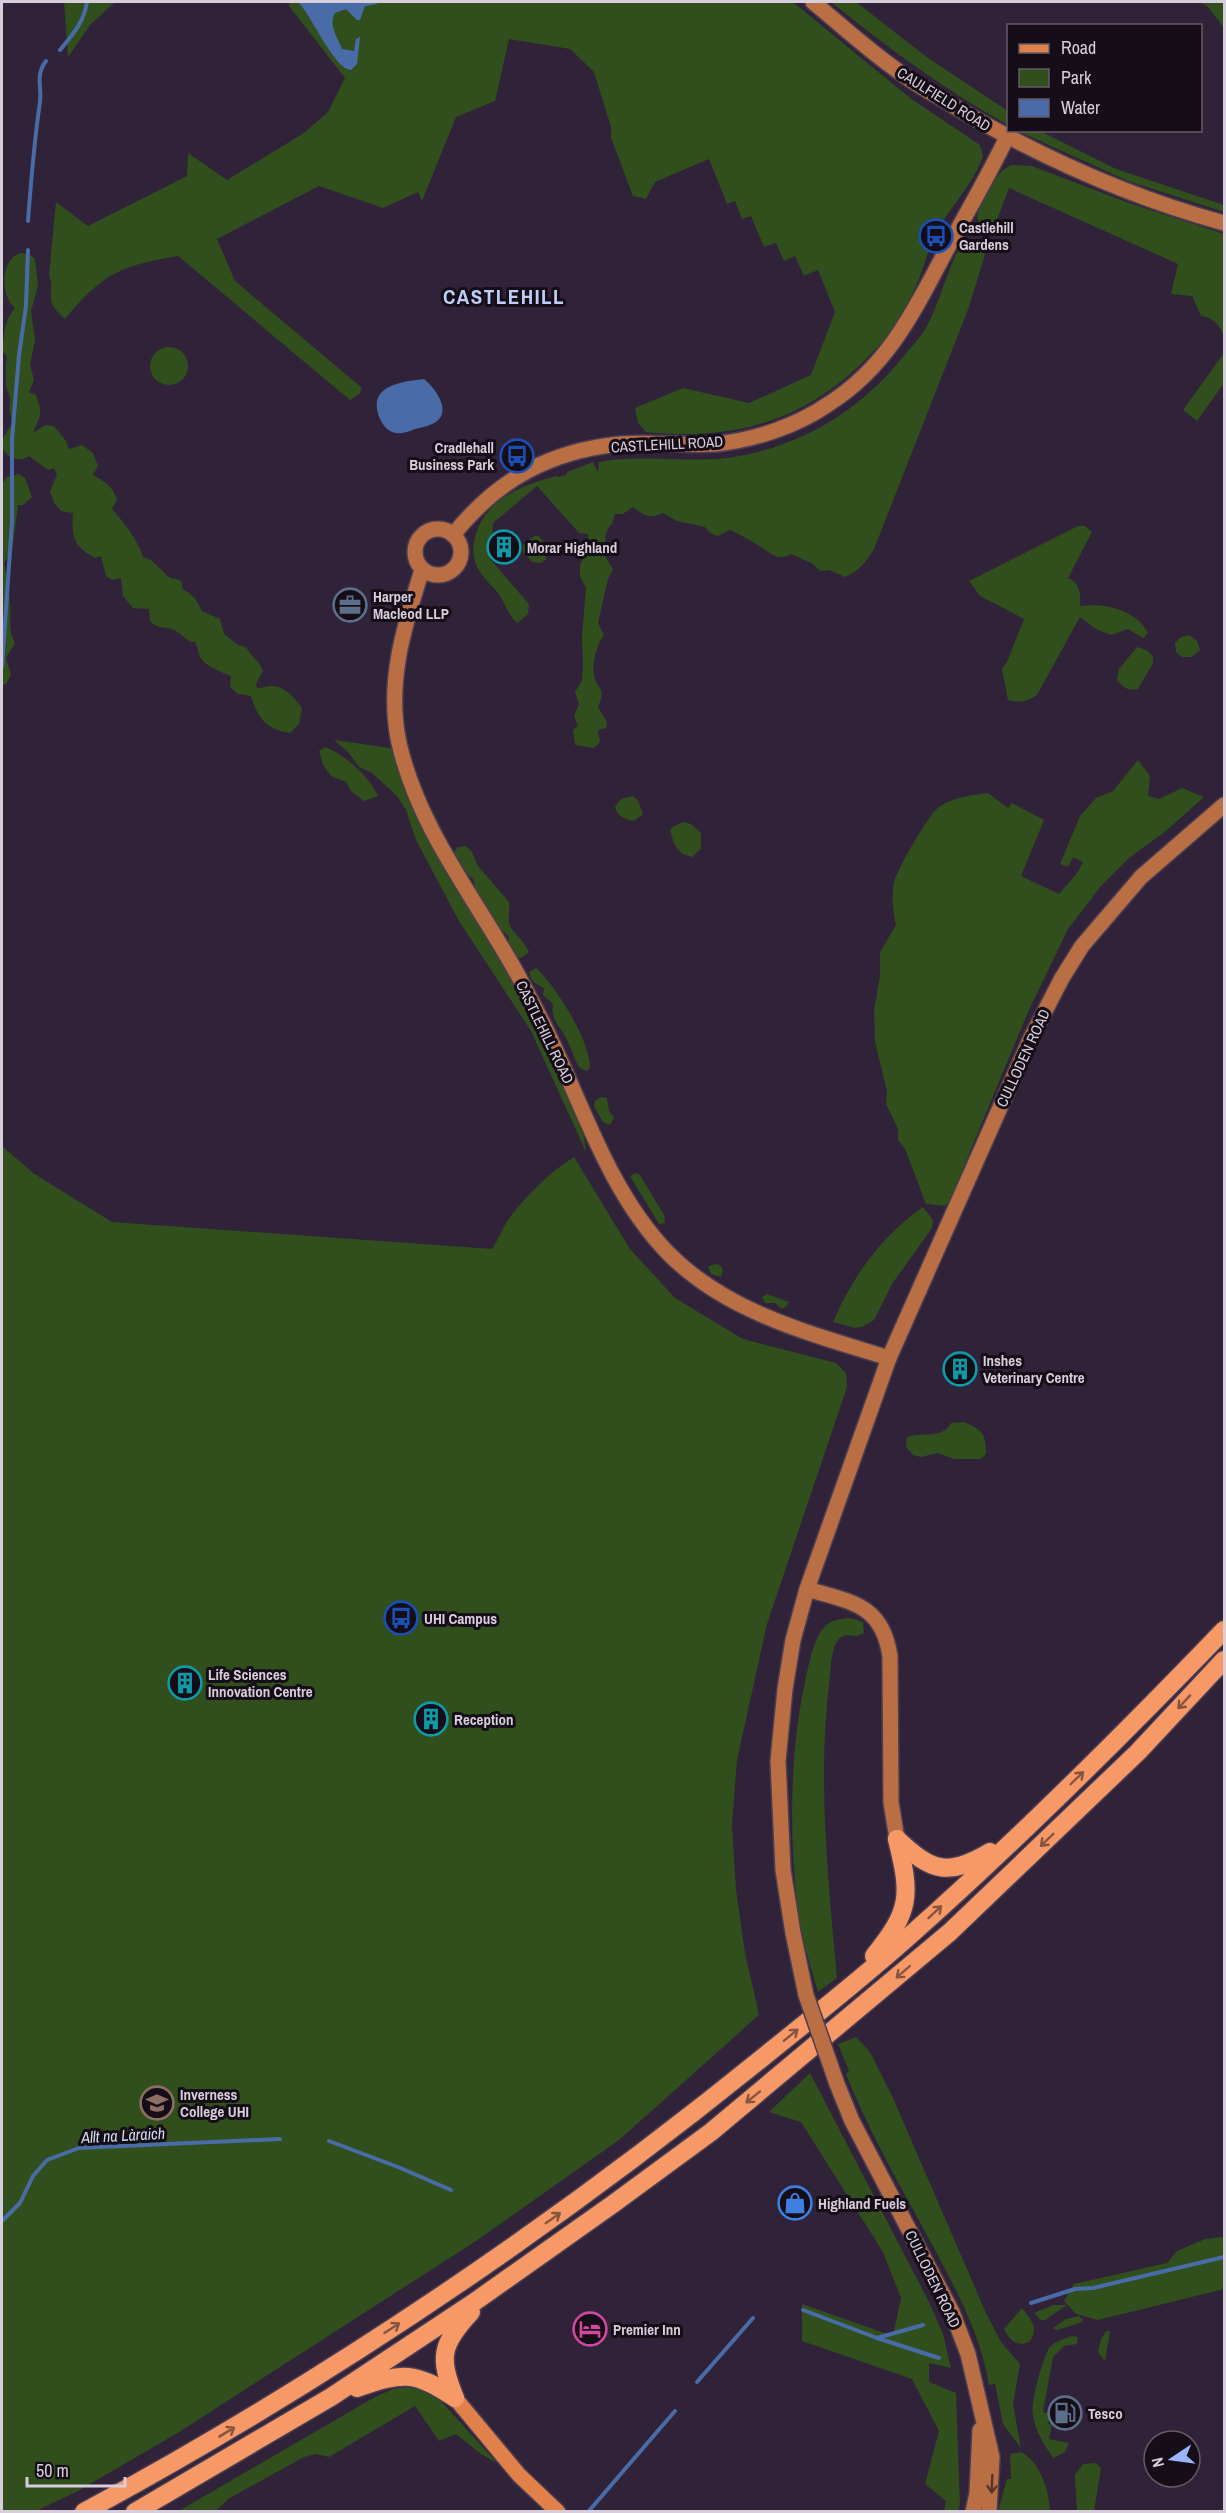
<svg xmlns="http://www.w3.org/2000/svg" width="1226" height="2513" viewBox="0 0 1226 2513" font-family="'Archivo Narrow',sans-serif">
	<rect width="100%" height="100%" fill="#302238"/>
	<g fill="#304f1c">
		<path d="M 64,2 L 115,2 L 90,25 L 68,57 Z"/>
		<path d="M 290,2 L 793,2 L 910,98 L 980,145 L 983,156 C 972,188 945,211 932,242 C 927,253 925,265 920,276 C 915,290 907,303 900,317 C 892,332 878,347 866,359 C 804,422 732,441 646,432 L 638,423 L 635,408 L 683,388 L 749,403 L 811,375 L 835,312 L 818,270 L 804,276 L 795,256 L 784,261 L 776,243 L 764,247 L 751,216 L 742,219 L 735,201 L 727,204 L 709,159 L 655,182 L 646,199 L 633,196 L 611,138 L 611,127 L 594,72 L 570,49 L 509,39 L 495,101 L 456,117 L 422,201 L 418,192 L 383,208 L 319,186 L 217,239 L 235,281 L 362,388 L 359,394 L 350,400 L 178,256 C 119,266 103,274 65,319 C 60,314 51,307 51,299 C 50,289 53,285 49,275 L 56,202 L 88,226 L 187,176 L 188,153 L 227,180 L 304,133 L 328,112 L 345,78 L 289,6 Z"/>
		<path d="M 831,2 L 856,2 L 928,58 L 1008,111 L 1008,125 C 945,90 888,48 831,2 Z"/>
		<path d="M 1200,2 L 1224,2 L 1224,28 L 1208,7 Z"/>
		<path d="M 1018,131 L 1040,131 L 1116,169 L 1224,205 L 1224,212 L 1128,181 Z"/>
		<path d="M 1012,165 L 1032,166 L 1126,202 L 1224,234 L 1224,337 C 1220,325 1213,317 1201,316 L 1192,296 L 1171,294 L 1178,264 L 1009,188 L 992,233 L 980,225 L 977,217 C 979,202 997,169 1012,165 Z"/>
		<path d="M 972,245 L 986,251 L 969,307 L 874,549 C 866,562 859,571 845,577 L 829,570 L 820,571 L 813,564 L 791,554 C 775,563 769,550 756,544 C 748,539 739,534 730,530 L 718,536 L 710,533 L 705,527 L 677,521 L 663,513 C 650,519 644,516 633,507 L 623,514 L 615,514 L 612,524 L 608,528 L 605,537 L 606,546 L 603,553 L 613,569 L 608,579 L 598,623 L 604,635 C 596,646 592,663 594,676 C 597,691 607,686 598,707 L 607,722 L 606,728 L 598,730 L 600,742 L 594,748 L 575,745 L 573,730 L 578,726 L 574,716 L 579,704 L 575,692 L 582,680 L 583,666 L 582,635 L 586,588 L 580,576 L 580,564 L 589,549 L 588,534 L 579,533 L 537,486 L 493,523 L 490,559 L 529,604 L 528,614 L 518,623 C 509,618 505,602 498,593 C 490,584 480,575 476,564 C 472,555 473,546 475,537 C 485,499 522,485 556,476 L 559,477 L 566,475 L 567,472 L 593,462 L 598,473 L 599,462 C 641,454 684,463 727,458 C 800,448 862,410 907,352 C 914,344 922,335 927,326 C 939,303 945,278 956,254 L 961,248 Z"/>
		<path d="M 21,253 L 29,254 L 35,259 L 38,286 L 31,311 L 35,340 L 30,365 L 34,380 L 29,392 L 36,395 L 40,408 L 40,416 L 33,433 L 45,425 L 54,426 L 66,441 L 69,449 L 82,445 L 93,453 L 98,466 L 93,475 C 104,481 113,486 117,500 L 112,509 C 122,519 140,544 143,557 L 151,560 L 170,578 L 177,579 L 182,582 L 182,588 L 195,598 L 202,611 L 220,619 L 224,634 L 238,645 L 246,647 C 251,656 259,661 263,671 L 256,684 L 257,688 C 262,688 267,686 273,686 C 286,687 295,699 302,708 L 299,724 L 290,733 C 266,729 258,719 251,696 L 238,694 L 230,687 L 231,676 C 221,672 206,667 200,657 C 198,652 198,647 195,642 C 185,642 183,634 174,630 C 164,626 157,629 150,621 L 149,609 L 133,608 L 123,596 L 121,578 L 112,580 L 106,576 L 101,556 L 95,558 C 74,547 71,536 73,513 L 61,511 L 54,503 L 50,491 L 57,475 L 54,468 L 48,470 L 29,456 C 20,463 3,458 2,444 C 1,439 10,427 13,422 C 8,413 10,408 10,399 C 10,394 6,390 6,385 C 6,375 5,367 7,357 L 2,350 C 5,334 3,322 15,308 C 0,296 0,258 21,253 Z"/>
		<circle cx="169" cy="366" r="19"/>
		<path d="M 1224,353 L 1224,383 L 1197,421 L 1183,410 Z"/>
		<path d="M 18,474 L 25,478 L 32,497 L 23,505 L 18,505 L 12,552 L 4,563 C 8,577 9,591 10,605 C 12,622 7,626 15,643 L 6,658 L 11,675 L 6,684 L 2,685 L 2,484 L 7,477 Z"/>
		<path d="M 1078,526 L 1085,526 L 1092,532 L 1068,578 C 1080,582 1081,594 1080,606 C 1104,603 1136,609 1148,633 L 1143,638 L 1128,629 L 1111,635 L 1096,629 L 1080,617 L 1037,695 C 1026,702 1021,703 1008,700 L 1002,669 L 1007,662 L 1024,619 L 980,596 L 969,581 Z"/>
		<path d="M 534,536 L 539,536 L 546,546 L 546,559 L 541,563 L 532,562 L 523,552 L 523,545 Z"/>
		<path d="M 1189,635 L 1197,641 L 1200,650 L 1192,657 L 1182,657 L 1176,652 L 1175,643 L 1181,637 Z"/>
		<path d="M 1137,647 L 1148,651 L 1153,657 L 1153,663 L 1138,689 C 1127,691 1124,688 1117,680 L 1119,669 Z"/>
		<path d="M 334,740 L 390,748 L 395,752 L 547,1046 L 584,1137 L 586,1152 L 531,1031 L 459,921 L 416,840 L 406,810 L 397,796 L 372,773 L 359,767 L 349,753 Z"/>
		<path d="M 325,747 C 345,755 369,776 378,796 L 364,801 L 351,791 L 346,782 L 331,776 L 323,765 L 319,751 Z"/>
		<path d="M 1138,760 L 1150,776 L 1148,796 L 1159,799 L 1182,788 L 1204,797 L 1166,831 L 1129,858 L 1101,886 L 1068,929 L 1028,1012 L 950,1200 L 945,1206 L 926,1204 L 905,1149 L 898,1140 L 898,1129 L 886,1104 L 887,1091 L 875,1042 L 874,1010 L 880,976 L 880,952 L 896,925 C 893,911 891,897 894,883 C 896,871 929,814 939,807 C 953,797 972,795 988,793 L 1008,808 L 1012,803 L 1044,820 L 1021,876 L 1059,894 L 1078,872 L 1083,862 L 1073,857 L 1068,867 L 1060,864 L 1080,816 L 1096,798 L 1113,791 Z"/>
		<path d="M 633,796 L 638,801 L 643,814 L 634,821 C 624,819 618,817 615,807 L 621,799 Z"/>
		<path d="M 684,822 L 691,824 L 701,833 L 701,849 L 692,857 C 677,854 674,845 670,830 L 674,826 Z"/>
		<path d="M 466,846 L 472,852 L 478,866 L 509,902 C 510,909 508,916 509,923 C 511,932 525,941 529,952 L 521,958 L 516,957 L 508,945 L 509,937 L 495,924 L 476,890 L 473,879 L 457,865 L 453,853 L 458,847 Z"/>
		<path d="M 536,968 C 556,986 590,1040 590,1068 L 586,1071 L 579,1067 C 574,1059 572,1049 567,1040 C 561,1027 550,1020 553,1004 L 543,995 L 544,988 C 535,984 531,981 529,972 Z"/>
		<path d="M 601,1097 L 607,1098 L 609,1111 L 614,1118 L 610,1125 L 603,1122 L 594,1107 L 595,1101 Z"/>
		<path d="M 2,1146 L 33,1173 L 112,1222 L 492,1249 C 498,1240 502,1229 508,1220 C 525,1196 550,1172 574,1157 L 630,1249 L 675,1298 L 743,1339 L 836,1363 L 846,1373 L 847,1387 L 767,1624 L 737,1760 L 732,1825 L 736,1890 L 745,1953 L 759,2015 L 619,2140 L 476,2241 L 176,2434 L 78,2491 L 36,2511 L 2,2511 Z"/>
		<path d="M 636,1173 L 640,1175 L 664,1215 L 665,1223 L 659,1224 L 630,1176 Z"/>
		<path d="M 923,1207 L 933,1220 L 932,1228 L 892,1284 L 874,1320 L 862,1327 L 855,1328 L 833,1322 C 854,1274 881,1237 923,1207 Z"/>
		<path d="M 714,1264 L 720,1265 L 723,1270 L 721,1277 L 711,1274 L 708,1267 Z"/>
		<path d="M 767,1294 L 789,1302 L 787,1306 L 782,1309 L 775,1303 L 765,1303 L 762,1297 Z"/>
		<path d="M 964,1422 C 983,1430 986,1434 986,1454 L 981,1459 L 954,1459 L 938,1453 L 921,1457 L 913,1455 L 906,1447 L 907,1437 C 922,1432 943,1439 951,1423 Z"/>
		<path d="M 851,1618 L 863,1622 L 864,1633 L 857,1636 L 845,1635 C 843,1637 839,1638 838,1640 C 831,1649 831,1666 830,1676 C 817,1775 828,1878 837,1978 L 818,1992 C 811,1967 802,1940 798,1913 C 789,1835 789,1754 806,1677 C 810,1661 813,1639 825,1626 C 832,1619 842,1619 851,1618 Z"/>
		<path d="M 856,2037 L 870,2052 L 893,2098 L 986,2313 L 1001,2342 L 1020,2364 L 1013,2404 L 1021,2448 L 1003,2424 L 995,2384 L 989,2385 C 981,2336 958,2293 935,2250 C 904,2192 870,2135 846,2074 L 849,2071 L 838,2044 Z"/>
		<path d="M 810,2073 L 929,2302 L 943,2334 L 951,2368 L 929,2363 L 929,2382 L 956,2393 L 960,2505 L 958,2511 L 944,2511 L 946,2501 L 925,2484 L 939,2431 L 912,2379 L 802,2341 L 802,2304 L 893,2336 L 901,2298 L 883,2252 L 801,2122 L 769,2112 Z"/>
		<path d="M 1224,2237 L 1224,2289 L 1098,2320 L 1076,2314 L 1064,2301 L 1074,2284 L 1167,2263 L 1177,2251 L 1205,2239 Z"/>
		<path d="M 1053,2305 L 1067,2305 L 1045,2320 L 1041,2320 L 1034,2313 Z"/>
		<path d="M 1022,2308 C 1031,2320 1040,2328 1029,2342 C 1017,2347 1010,2341 1004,2329 Z"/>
		<path d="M 1079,2316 L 1083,2320 L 1080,2323 L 1057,2330 L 1053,2328 L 1066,2319 Z"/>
		<path d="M 1106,2331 L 1110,2331 L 1105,2361 L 1098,2352 L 1101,2339 Z"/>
		<path d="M 1072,2336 L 1078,2337 L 1077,2344 L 1064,2346 L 1053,2357 L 1043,2412 L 1050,2414 L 1048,2424 L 1052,2425 L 1049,2439 L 1069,2443 L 1065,2452 L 1053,2458 C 1044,2444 1035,2431 1033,2415 C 1030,2403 1042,2362 1048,2350 C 1052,2342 1064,2339 1072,2336 Z"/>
		<path d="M 406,2387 L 424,2390 L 442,2402 L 497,2463 L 481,2454 L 456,2434 L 439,2441 L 415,2406 L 329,2457 L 316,2454 L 304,2457 L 228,2499 L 216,2511 L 177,2512 L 375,2397 L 393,2389 Z"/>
		<path d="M 1021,2452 C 1040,2462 1049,2489 1050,2511 L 998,2511 L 1007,2479 L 1011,2479 L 1010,2454 Z"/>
		<path d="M 1096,2463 L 1101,2468 L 1094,2511 L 1077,2511 L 1075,2475 L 1083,2464 Z"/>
	</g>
	<g fill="#496ca9">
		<path d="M 298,2 L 376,2 L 377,4 L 365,6 L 360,20 L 357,20 L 346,9 L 335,13 C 328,26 338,37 342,49 L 354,51 L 356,39 L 360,37 L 357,64 L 351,70 C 335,70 310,13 298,2 Z"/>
		<path d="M 424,379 C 433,386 449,406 440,418 C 435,425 423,427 415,429 C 410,431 403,434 397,433 C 384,433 375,413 377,401 C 381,383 409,381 424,379 Z"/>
	</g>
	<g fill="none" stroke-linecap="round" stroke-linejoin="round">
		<g stroke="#496ca9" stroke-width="4">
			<path d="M 60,50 C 73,34 84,22 87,2"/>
			<path d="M 28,221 C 31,181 34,142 40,102 C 42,87 35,75 46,61"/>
			<path d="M 2,667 L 12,522 L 12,439 L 19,355 L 26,306 L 28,250"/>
			<path d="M 329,2141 L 398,2167 L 451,2190"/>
			<path d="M 2,2221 L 20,2203 L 33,2176 L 47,2160 L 79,2148 L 280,2139"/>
			<path d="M 1031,2303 L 1075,2289 L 1093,2288 L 1224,2257"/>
			<path d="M 803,2310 L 877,2338 L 923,2325"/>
			<path d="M 877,2338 L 939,2358"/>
			<path d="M 697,2382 L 753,2318"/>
			<path d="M 588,2512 L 675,2411"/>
		</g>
		<defs>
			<g id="secondary">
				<path d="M 813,2 C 841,25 868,50 898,71 C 917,86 940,97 960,110 C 1043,158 1132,198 1224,223"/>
				<circle cx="438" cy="552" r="23"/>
				<path d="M 453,535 C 497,480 549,451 620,444 C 651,441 684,446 715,444 C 755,440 797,426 830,403 C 889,365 915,309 947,249 C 967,212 989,175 1007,137"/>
				<path d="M 422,570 C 404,626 386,684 399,743 C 419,831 478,901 520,979 C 530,999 541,1018 550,1038 C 585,1111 610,1193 668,1253 C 727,1313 812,1334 889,1358"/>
				<path d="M 807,1589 C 851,1602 882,1604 890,1656 L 891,1802 L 897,1839"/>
				<path d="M 806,1995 L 793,1933 L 783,1870 L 778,1761 L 785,1689 L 793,1640 L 807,1589 L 889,1358 L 1030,1040 L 1062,978 L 1082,946 L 1141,877 L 1224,805"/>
				<path d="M 837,2084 L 852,2121 L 952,2312 L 968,2354 L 992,2457 L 989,2512"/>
				<path d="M 973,2512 L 977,2493 L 980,2430"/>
			</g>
			<path id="primary" d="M 455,2398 L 519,2475 L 558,2512"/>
			<g id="highway">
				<path d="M 897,1839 C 932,1872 948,1877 990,1852"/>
				<path d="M 874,1956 C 911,1910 911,1896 897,1839"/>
				<path d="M 357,2388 C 403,2372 414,2371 455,2398"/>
				<path d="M 455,2398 C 439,2358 440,2345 471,2312"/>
				<path d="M 84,2512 C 328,2380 557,2225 772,2050 C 817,2014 863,1977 906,1939 C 1017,1841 1122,1736 1224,1630"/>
				<path d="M 135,2512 L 331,2397 L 473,2303 L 613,2204 L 711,2132 L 950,1932 L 1138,1752 L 1224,1660"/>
			</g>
		</defs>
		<use href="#secondary" stroke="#4b3e52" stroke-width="18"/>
		<use href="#primary" stroke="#4b3e52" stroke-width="18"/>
		<use href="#highway" stroke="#4b3e52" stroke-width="21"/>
		<use href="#secondary" stroke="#ba6e44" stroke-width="15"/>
		<use href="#primary" stroke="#e28049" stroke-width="15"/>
		<use href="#highway" stroke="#f79966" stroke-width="18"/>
		<defs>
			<path id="secondary-bridge" d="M 806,1995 L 837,2084"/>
		</defs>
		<use href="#secondary-bridge" stroke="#4b3e52" stroke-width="18" stroke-linecap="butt"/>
		<use href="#secondary-bridge" stroke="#ba6e44" stroke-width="15"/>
	</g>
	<defs><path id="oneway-shaft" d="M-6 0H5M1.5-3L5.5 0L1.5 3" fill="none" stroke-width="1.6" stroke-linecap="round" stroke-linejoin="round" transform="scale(1.5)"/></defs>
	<g stroke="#86543f">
		<use href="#oneway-shaft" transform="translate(1184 1702) rotate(133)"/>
		<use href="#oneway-shaft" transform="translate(1077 1778) rotate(-44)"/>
		<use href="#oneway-shaft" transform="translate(1047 1840) rotate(136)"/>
		<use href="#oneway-shaft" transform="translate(935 1912) rotate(-43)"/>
		<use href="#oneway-shaft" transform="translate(903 1972) rotate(139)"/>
		<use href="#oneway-shaft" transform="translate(791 2035) rotate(-39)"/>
		<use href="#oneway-shaft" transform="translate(753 2097) rotate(141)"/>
		<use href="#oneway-shaft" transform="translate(553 2218) rotate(-35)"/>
		<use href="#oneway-shaft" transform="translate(392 2328) rotate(-33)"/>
		<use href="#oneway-shaft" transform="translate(227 2432) rotate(-31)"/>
	</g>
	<use stroke="#57342a" href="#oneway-shaft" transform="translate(992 2484) rotate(92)"/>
	<defs>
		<symbol id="bus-ring" viewBox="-11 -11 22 22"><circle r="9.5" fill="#150e18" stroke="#1a4fb4" stroke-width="1.5"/><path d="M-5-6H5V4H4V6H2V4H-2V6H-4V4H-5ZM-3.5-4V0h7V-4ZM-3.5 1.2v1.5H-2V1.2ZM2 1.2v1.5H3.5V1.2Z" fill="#1a4fb4"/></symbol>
		<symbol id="building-ring" viewBox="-11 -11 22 22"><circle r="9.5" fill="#150e18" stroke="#0f9aa8" stroke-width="1.5"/><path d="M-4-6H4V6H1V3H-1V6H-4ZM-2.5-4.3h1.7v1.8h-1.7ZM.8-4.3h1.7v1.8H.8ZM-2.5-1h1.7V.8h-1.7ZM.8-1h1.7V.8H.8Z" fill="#0f9aa8"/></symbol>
		<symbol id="office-ring" viewBox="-11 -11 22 22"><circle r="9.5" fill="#150e18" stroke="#5c6f8a" stroke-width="1.5"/><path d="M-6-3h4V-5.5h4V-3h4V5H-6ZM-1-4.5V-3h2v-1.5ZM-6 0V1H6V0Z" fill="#5c6f8a"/></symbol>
		<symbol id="university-ring" viewBox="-11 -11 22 22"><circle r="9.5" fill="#150e18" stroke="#8d6e63" stroke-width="1.5"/><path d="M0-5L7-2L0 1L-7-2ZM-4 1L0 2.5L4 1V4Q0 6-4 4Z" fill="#8d6e63"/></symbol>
		<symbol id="shop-ring" viewBox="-11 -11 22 22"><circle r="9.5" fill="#150e18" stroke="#3f7fe0" stroke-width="1.5"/><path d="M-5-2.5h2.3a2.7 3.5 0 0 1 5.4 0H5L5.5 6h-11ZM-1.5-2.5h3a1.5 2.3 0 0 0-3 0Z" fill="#3f7fe0"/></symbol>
		<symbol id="hotel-ring" viewBox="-11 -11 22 22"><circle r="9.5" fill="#150e18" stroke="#d1479c" stroke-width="1.5"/><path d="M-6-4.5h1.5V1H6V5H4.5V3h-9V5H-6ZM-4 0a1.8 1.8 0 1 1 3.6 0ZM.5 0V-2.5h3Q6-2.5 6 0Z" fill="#d1479c"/></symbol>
		<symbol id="fuel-ring" viewBox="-11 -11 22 22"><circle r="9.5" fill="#150e18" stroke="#5c6f8a" stroke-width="1.5"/><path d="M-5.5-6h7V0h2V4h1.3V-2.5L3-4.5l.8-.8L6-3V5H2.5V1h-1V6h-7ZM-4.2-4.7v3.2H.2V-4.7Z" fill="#5c6f8a"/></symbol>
	</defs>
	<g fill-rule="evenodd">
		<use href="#bus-ring" x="917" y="217" width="38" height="38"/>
		<use href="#bus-ring" x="498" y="437" width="38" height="38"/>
		<use href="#building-ring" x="485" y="528" width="38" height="38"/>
		<use href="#office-ring" x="331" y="586" width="38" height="38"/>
		<use href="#building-ring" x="941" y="1350" width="38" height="38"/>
		<use href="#bus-ring" x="382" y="1599" width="38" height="38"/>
		<use href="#building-ring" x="166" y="1664" width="38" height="38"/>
		<use href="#building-ring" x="412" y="1700" width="38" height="38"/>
		<use href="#university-ring" x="138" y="2084" width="38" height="38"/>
		<use href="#shop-ring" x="776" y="2184" width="38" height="38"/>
		<use href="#hotel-ring" x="571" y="2310" width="38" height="38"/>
		<use href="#fuel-ring" x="1046" y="2394" width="38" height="38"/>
	</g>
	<g text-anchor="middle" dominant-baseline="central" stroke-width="6" stroke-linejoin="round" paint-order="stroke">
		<g font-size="15" fill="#d7cedc" stroke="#150e18">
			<text transform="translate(944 99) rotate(32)">CAULFIELD ROAD</text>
			<text transform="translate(667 444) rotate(-3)">CASTLEHILL ROAD</text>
			<text transform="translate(545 1032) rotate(64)">CASTLEHILL ROAD</text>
			<text transform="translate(1023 1058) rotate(-65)">CULLODEN ROAD</text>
			<text transform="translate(933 2279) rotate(64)">CULLODEN ROAD</text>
		</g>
		<g font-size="15" font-weight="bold" fill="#d7cedc" stroke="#150e18" text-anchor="start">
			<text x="959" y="227">Castlehill<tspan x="959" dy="17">Gardens</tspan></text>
			<text x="494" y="447" text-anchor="end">Cradlehall<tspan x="494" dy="17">Business Park</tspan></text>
			<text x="527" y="547">Morar Highland</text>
			<text x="373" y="596">Harper<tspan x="373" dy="17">Macleod LLP</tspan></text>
			<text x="983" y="1360">Inshes<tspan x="983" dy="17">Veterinary Centre</tspan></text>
			<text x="424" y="1618">UHI Campus</text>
			<text x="208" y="1674">Life Sciences<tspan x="208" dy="17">Innovation Centre</tspan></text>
			<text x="454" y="1719">Reception</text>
			<text x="180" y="2094">Inverness<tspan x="180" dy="17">College UHI</tspan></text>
			<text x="818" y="2203">Highland Fuels</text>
			<text x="613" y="2329">Premier Inn</text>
			<text x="1088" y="2413">Tesco</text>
		</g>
		<g font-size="16" font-style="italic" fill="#d2ddee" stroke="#150e18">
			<text transform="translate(123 2135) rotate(-3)">Allt na Làraich</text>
		</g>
		<g font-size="21" font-weight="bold" letter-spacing="1.5" fill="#bfcef7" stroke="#150e18">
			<text x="504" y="296">CASTLEHILL</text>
		</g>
	</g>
	<rect width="1226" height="2513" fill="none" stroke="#d7cedc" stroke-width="6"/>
	<rect x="1007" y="24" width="195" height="108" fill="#150e18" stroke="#635b66" stroke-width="1.5"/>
	<rect x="1019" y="44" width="30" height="9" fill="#e28049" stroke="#635b66" stroke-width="1.5"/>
	<text x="1061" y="54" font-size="18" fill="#d7cedc">Road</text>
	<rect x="1019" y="69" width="30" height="18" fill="#304f1c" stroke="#635b66" stroke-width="1.5"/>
	<text x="1061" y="84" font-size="18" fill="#d7cedc">Park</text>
	<rect x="1019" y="99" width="30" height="18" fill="#496ca9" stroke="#635b66" stroke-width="1.5"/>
	<text x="1061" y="114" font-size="18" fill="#d7cedc">Water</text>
	<g transform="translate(1172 2459) rotate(257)"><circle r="28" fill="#150e18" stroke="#635b66" stroke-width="1.5"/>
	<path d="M0-4.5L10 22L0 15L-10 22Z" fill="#9bb4fd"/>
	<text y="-9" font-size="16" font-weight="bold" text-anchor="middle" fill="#d7cedc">N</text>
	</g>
	<path d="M27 2477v9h98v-9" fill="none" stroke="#d7cedc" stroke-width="3"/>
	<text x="36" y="2477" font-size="18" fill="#d7cedc" stroke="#150e18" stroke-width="4.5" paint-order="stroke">50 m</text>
</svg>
